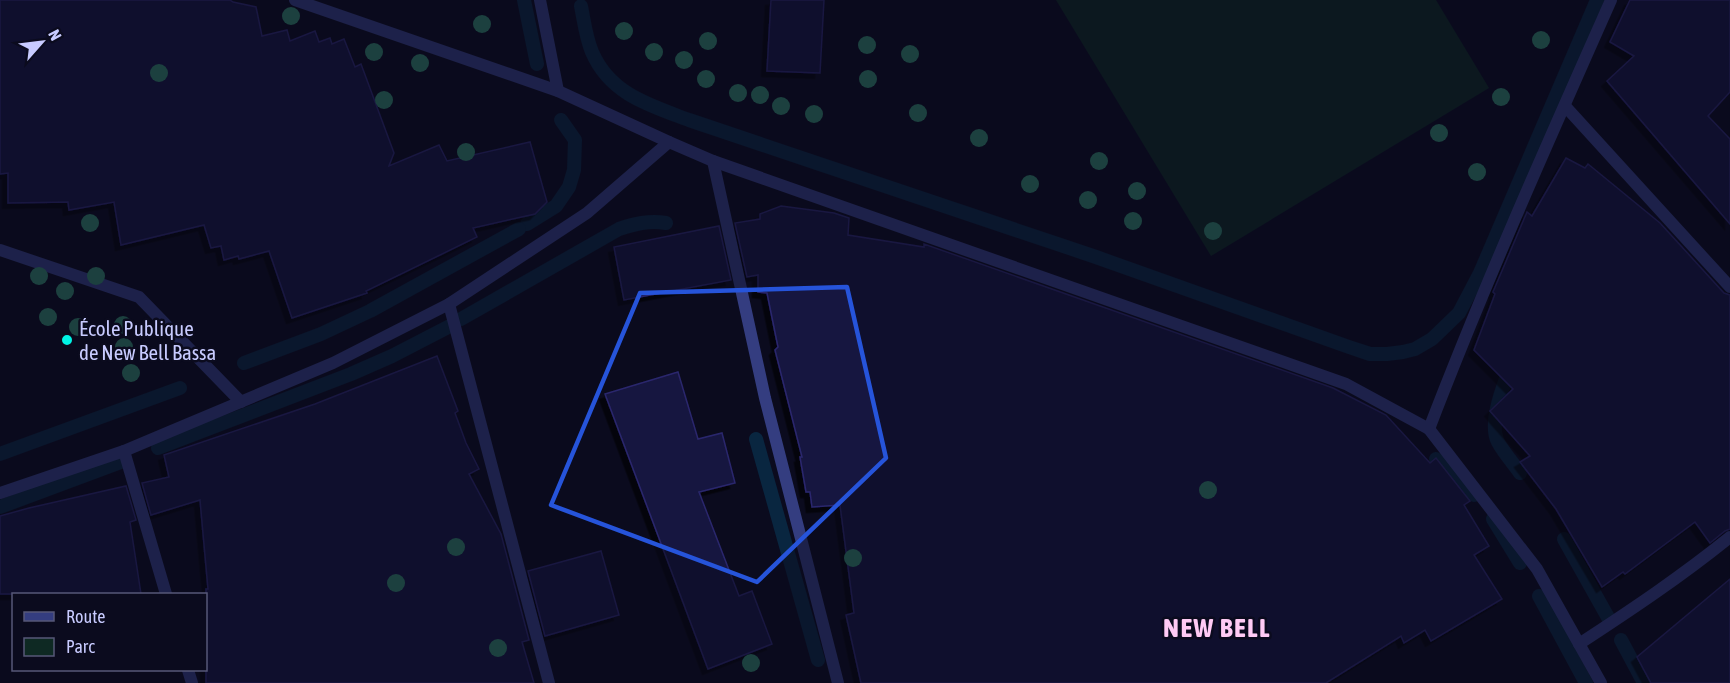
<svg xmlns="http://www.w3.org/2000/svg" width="1730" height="683" viewBox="0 0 1730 683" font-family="'Asap Condensed',sans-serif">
	<defs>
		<filter id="shadow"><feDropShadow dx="-5.5" dy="5.5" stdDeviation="0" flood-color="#0009"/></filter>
	</defs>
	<rect width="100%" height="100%" fill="#0b0b1e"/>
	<path fill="#0e2923" d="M 1056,0 L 1436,0 L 1489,88 L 1211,256 Z"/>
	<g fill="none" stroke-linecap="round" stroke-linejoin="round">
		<g stroke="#092640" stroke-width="14">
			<path d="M 524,0 L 537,64"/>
			<path d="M 581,6 C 584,21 586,38 592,52 C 610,94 649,105 689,120 L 1096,257 L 1349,347 L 1370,354 L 1387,354 L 1403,352 L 1415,349 L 1432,339 L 1459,313 L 1480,273 L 1597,0"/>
			<path d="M 527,224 L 556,206 L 569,187 L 574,170 L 575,140 L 561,120"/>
			<path d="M 461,319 L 619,229 C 634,224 649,220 666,223"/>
			<path d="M 244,363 L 321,334 L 370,311 L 519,229"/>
			<path d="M 1512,364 C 1504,383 1488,423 1498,442 C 1504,453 1513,463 1520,473"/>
			<path d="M 756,439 L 818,660"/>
			<path d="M 158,448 L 351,374 L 392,356 L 450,326"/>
			<path d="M 0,454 L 180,388"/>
			<path d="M 1436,459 L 1454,474 L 1474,495"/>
			<path d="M 0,507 L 121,462"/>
			<path d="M 1493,519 L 1520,563"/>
			<path d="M 1564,539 L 1610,621"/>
			<path d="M 1539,596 L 1586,683"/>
			<path d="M 1621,640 L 1644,683"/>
		</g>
	</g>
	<g fill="#181640" stroke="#2a276d" stroke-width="1.5" filter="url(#shadow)">
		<path d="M 0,0 L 230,0 L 233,2 L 256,7 L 262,36 L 287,30 L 290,41 L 315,31 L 319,42 L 330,38 L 332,44 L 344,39 L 355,67 L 361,64 L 394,153 L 389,166 L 439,145 L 447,161 L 530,142 L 547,202 L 535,214 L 473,228 L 477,237 L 366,291 L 367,293 L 292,318 L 269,251 L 239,259 L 238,256 L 224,260 L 221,246 L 211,248 L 204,225 L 121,245 L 114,202 L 69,210 L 68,202 L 8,203 L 8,173 L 0,174 Z"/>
		<path d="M 771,0 L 824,0 L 820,73 L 767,71 Z"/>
		<path d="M 1630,0 L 1730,0 L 1730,92 L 1708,116 L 1730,139 L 1730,224 L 1607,81 L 1634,56 L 1610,42 Z"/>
		<path d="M 1566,158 L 1585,168 L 1588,164 L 1660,223 L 1724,293 L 1730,295 L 1730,529 L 1725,531 L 1710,543 L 1695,522 L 1625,574 L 1623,572 L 1602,587 L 1556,509 L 1520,462 L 1530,456 L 1490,411 L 1513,389 L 1474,350 L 1495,294 L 1493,292 L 1527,212 L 1532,216 Z"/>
		<path d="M 781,206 L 834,213 L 849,218 L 848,235 L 924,247 L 924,244 L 1333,388 L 1386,415 L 1430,463 L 1436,458 L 1470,501 L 1464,505 L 1489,546 L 1474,555 L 1502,599 L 1431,641 L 1425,630 L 1404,643 L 1401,636 L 1326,683 L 861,683 L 846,615 L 854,613 L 840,505 L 812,507 L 810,492 L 806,492 L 800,457 L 802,457 L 775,350 L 778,347 L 767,293 L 758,292 L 758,275 L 747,277 L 735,223 L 760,219 L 760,214 Z"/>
		<path d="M 719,226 L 731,280 L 624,300 L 614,247 Z"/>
		<path d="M 437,356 L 458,411 L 455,413 L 466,443 L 479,469 L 469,474 L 501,534 L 529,640 L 522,642 L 534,683 L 206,683 L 206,589 L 208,589 L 200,500 L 151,515 L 142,483 L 169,477 L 164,455 L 315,404 Z"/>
		<path d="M 678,372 L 698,439 L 722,433 L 735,483 L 699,492 L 739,596 L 752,591 L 772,644 L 708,669 L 605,394 Z"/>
		<path d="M 126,486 L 136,520 L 130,522 L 141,594 L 0,594 L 0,516 L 29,508 Z"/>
		<path d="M 601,551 L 619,615 L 545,636 L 528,571 Z"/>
		<path d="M 1730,579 L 1730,683 L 1651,683 L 1637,657 Z"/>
	</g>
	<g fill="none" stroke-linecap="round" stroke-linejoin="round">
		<g stroke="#343d80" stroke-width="12">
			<path d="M 295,0 L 558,91 L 669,142 L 713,161 L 1346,384 L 1429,429 L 1537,569 L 1601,683"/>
			<path d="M 540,0 L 558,91"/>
			<path d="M 1565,106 L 1730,287"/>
			<path d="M 713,161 L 765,398 L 838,683"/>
			<path d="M 0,250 L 139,297 L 241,402"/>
			<path d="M 449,304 L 549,683"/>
			<path d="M 1429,429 C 1485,283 1548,142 1611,0"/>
			<path d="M 124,451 L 166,594"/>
			<path d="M 0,493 L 124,451 L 169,432 L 333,363 L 449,304 L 587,213 L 669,142"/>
			<path d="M 1579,644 C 1631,610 1682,576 1730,537"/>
			<path d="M 188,670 L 192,683"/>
		</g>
	</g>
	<g fill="#318269">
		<circle cx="291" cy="16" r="9"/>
		<circle cx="482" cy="24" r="9"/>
		<circle cx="624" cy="31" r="9"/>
		<circle cx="1541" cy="40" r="9"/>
		<circle cx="708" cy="41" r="9"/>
		<circle cx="867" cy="45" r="9"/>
		<circle cx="374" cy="52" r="9"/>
		<circle cx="654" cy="52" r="9"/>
		<circle cx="910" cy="54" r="9"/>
		<circle cx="684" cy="60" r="9"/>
		<circle cx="420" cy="63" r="9"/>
		<circle cx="159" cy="73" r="9"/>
		<circle cx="706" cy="79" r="9"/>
		<circle cx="868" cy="79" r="9"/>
		<circle cx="738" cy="93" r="9"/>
		<circle cx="760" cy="95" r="9"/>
		<circle cx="1501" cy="97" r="9"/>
		<circle cx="384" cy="100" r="9"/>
		<circle cx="781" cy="106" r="9"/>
		<circle cx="918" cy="113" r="9"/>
		<circle cx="814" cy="114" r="9"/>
		<circle cx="1439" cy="133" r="9"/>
		<circle cx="979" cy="138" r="9"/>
		<circle cx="466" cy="152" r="9"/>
		<circle cx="1099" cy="161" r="9"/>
		<circle cx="1477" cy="172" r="9"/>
		<circle cx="1030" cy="184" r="9"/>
		<circle cx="1137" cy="191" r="9"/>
		<circle cx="1088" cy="200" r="9"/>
		<circle cx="1133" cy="221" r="9"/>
		<circle cx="90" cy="223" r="9"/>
		<circle cx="1213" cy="231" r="9"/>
		<circle cx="39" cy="276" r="9"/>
		<circle cx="96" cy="276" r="9"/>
		<circle cx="65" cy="291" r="9"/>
		<circle cx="48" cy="317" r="9"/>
		<circle cx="123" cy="325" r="9"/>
		<circle cx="78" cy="327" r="9"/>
		<circle cx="124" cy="347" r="9"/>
		<circle cx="131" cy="373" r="9"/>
		<circle cx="1208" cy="490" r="9"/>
		<circle cx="456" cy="547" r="9"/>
		<circle cx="853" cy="558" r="9"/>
		<circle cx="396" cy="583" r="9"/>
		<circle cx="498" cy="648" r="9"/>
		<circle cx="751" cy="663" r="9"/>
	</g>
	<path d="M0 0H1730V683H0ZM 847,287 L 886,458 L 757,582 L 551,505 L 640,293 Z" fill="#0b0b1e" fill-opacity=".55" fill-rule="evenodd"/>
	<path fill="none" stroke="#2654da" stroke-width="4.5" stroke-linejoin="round" d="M 847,287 L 886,458 L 757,582 L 551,505 L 640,293 Z"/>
	<circle fill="#00f3e5" stroke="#0b0b1e" stroke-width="2" cx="67" cy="340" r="6"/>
	<g text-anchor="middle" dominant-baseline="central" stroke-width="5" stroke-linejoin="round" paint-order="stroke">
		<g font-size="21" fill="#c8cbff" stroke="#0b0b1e" text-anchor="start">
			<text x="79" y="328">École Publique<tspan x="79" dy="24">de New Bell Bassa</tspan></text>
		</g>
		<g font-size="27" font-weight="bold" letter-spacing="1.5" fill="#ffcaf4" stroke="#0b0b1e">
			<text x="1217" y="627">NEW BELL</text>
		</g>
	</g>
	<rect x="12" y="593" width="195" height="78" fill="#0b0b1e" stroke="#575878" stroke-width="1.5"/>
	<rect x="24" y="612" width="30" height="9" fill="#343d80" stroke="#575878" stroke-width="1.5"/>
	<text x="66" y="623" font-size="18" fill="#c8cbff">Route</text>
	<rect x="24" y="638" width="30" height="18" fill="#0e2923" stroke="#575878" stroke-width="1.5"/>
	<text x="66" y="653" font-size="18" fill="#c8cbff">Parc</text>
	<g transform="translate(42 42) rotate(62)" stroke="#0b0b1e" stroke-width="4.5" paint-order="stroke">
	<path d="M0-4.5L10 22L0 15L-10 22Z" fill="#c8cbff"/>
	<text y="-9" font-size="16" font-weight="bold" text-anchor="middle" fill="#c8cbff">N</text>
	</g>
</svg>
